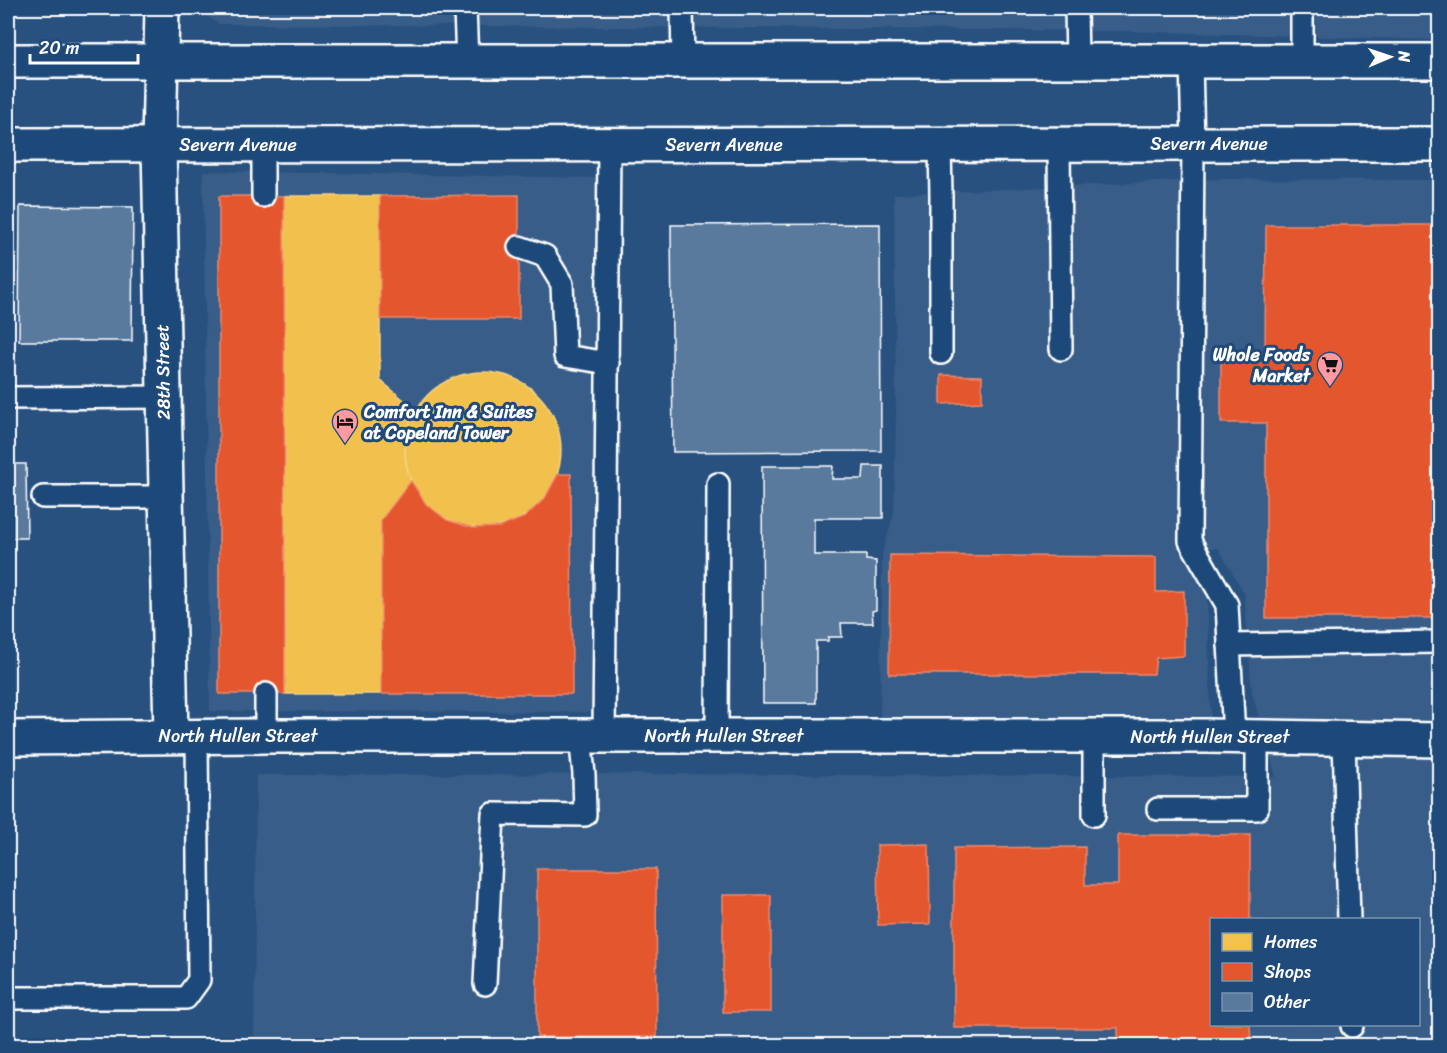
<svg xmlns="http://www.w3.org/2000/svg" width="1447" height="1053" viewBox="0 0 1447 1053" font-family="Sriracha,sans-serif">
	<rect width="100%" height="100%" fill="#28517f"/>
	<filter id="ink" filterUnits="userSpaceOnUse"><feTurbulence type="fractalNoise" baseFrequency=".0167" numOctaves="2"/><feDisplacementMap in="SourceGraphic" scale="12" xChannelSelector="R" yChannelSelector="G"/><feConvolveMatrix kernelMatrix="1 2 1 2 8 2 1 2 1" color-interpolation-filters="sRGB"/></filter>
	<g filter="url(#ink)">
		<g fill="#375d88" fill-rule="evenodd">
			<path d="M 207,8 L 1439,8 L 1440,40 L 1123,31 L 218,24 L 207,16 Z"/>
			<path d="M 203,171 L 596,178 L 592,712 L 210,711 Z"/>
			<path d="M 1221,179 L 1439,180 L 1439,1045 L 343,1046 L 254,1044 L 256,775 L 677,774 L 1276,777 L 1252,693 L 1244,593 L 1218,548 L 1178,548 L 1207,590 L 1211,721 L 880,718 L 882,553 L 894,514 L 896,412 L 894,194 ZM 1212,920 L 1418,920 L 1418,1024 L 1212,1024 Z"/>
		</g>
		<g fill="#f2c14e" stroke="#f6d483" stroke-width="1.5">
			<path d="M 284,196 L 380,196 L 380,380 L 416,410 L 407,433 L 405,457 L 411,481 L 381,520 L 381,694 L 285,694 Z"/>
			<circle cx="483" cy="450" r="78"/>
		</g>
		<g fill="#e4572e" stroke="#ec896d" stroke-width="1.5">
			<path d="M 519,195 L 519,319 L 380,319 L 380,196 Z"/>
			<path d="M 219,196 L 284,196 L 285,694 L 219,694 Z"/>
			<path d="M 1266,225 L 1440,225 L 1440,618 L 1266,618 L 1266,423 L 1221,423 L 1221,352 L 1265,353 Z"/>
			<path d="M 941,375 L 982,376 L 982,402 L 941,404 Z"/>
			<path d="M 558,474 L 571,474 L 572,694 L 381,694 L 381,520 L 411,481 L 426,504 L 447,520 L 473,528 L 500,527 L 525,517 L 545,498 Z"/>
			<path d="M 890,555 L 1156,557 L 1156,592 L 1184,591 L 1184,656 L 1156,658 L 1154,674 L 889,674 Z"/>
			<path d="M 1118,835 L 1250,835 L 1250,920 L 1212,920 L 1212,1024 L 1250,1024 L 1251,1046 L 1118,1046 L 1118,1028 L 954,1028 L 954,848 L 1085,847 L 1085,885 L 1118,885 Z"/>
			<path d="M 929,844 L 930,924 L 878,925 L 877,845 Z"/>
			<path d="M 537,869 L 656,869 L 657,1037 L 537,1037 Z"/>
			<rect x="723" y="895" width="48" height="117"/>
		</g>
		<g fill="#5a7a9d" stroke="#fff" stroke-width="1.5">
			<path d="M 20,206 L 133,207 L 132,341 L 19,341 Z"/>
			<path d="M 880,224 L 881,451 L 673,452 L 671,225 Z"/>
			<path d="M 8,464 L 26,464 L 27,538 L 8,538 Z"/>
			<path d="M 762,466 L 833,466 L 832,479 L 863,479 L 864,466 L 883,466 L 883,518 L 814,518 L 814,555 L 866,555 L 866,560 L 876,561 L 876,610 L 872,611 L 873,623 L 841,623 L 842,637 L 828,637 L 828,641 L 816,641 L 816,703 L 763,703 Z"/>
		</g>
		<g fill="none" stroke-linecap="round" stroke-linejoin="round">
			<defs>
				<g id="lane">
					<path d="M 465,8 L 467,62"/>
					<path d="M 682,8 L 683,61"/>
					<path d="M 1076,8 L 1077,61"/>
					<path d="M 1302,8 L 1302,61"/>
					<path d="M 1191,61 L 1193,144 L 1190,541 L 1227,605 L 1234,737"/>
					<path d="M 263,145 L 263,196"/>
					<path d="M 940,145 L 941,196 L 941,353"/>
					<path d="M 1059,145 L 1061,349"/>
					<path d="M 519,247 L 545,256 L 562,284 L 565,356 L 608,363"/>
					<path d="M 8,398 L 164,397"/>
					<path d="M 43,497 L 166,497"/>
					<path d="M 1229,645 L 1440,642"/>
					<path d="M 266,694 L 266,736"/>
					<path d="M 604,736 L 609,145"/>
					<path d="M 717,736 L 718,484"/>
					<path d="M 1344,738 L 1349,920"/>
					<path d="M 1158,809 L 1257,809 L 1257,737"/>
					<path d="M 1094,815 L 1094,736"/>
					<path d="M 485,984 L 493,814 L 585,815 L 584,774 L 580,736"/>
					<path d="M 8,998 L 186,998 L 199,980 L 197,736"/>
					<path d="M 1352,1024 L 1352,1026"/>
				</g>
				<g id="street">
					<path d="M 162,8 L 159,145 L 171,736"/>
					<path d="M 8,738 L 266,736 L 1205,736 L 1440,740"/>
				</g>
				<g id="secondary">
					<path d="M 8,61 L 1440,61"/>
					<path d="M 8,145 L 1440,144"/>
				</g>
			</defs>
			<use href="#lane" stroke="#fff" stroke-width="26"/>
			<use href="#street" stroke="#fff" stroke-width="38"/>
			<use href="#secondary" stroke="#fff" stroke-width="38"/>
			<use href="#lane" stroke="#1f4a7a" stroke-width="21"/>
			<use href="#street" stroke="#1f4a7a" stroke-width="33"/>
			<use href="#secondary" stroke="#1f4a7a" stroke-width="33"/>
		</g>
	</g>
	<defs>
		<symbol id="supermarket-pin" viewBox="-11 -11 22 30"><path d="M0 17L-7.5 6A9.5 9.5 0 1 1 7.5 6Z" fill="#ff9aa2" stroke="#1f4a7a"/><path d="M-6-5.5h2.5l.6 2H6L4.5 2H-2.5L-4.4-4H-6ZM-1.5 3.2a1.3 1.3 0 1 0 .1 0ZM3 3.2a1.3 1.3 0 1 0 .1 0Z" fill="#111"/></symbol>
		<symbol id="hotel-pin" viewBox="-11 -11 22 30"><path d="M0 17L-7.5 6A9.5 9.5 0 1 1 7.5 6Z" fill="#ff9aa2" stroke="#1f4a7a"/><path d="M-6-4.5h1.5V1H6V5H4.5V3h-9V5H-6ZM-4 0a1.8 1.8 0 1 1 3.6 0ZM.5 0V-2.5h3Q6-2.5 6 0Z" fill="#111"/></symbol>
	</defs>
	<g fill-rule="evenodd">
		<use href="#supermarket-pin" x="1315" y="350" width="30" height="40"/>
		<use href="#hotel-pin" x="330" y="407" width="30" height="40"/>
	</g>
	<g text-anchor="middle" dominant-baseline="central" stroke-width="6" stroke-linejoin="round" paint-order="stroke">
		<g font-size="18" fill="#fff" stroke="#1f4a7a">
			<text x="1209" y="144">Severn Avenue</text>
			<text x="238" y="145">Severn Avenue</text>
			<text x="724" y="145">Severn Avenue</text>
			<text transform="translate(163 372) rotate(-91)">28th Street</text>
			<text x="238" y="736">North Hullen Street</text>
			<text x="724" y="736">North Hullen Street</text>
			<text x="1210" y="737">North Hullen Street</text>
		</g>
		<g font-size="18" font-weight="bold" fill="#fff" stroke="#1f4a7a" text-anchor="end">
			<text x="1310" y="355">Whole Foods<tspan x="1310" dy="21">Market</tspan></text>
			<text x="364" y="412" text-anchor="start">Comfort Inn &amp; Suites<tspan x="364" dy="21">at Copeland Tower</tspan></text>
		</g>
	</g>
	<rect width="1447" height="1053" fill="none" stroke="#1f4a7a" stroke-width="30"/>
	<rect x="15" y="15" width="1417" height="1023" fill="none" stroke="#fff" stroke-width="2" filter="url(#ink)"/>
	<rect x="1210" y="918" width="210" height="108" fill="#1f4a7a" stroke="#7992af" stroke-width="1.5"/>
	<rect x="1222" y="933" width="30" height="18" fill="#f2c14e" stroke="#7992af" stroke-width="1.5"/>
	<text x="1264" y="948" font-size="18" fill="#ffffff">Homes</text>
	<rect x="1222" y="963" width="30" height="18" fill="#e4572e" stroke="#7992af" stroke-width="1.5"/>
	<text x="1264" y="978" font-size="18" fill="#ffffff">Shops</text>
	<rect x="1222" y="993" width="30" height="18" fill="#5a7a9d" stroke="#7992af" stroke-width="1.5"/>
	<text x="1264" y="1008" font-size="18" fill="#ffffff">Other</text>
	<g transform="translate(1390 57) rotate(88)" stroke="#1f4a7a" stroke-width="4.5" paint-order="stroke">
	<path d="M0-4.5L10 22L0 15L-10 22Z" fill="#ffffff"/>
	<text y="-9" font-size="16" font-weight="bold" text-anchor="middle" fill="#ffffff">N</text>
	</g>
	<path d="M30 54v9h108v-9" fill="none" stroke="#ffffff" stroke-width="3"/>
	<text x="39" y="54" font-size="18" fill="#ffffff" stroke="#1f4a7a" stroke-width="4.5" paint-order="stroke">20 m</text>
</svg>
